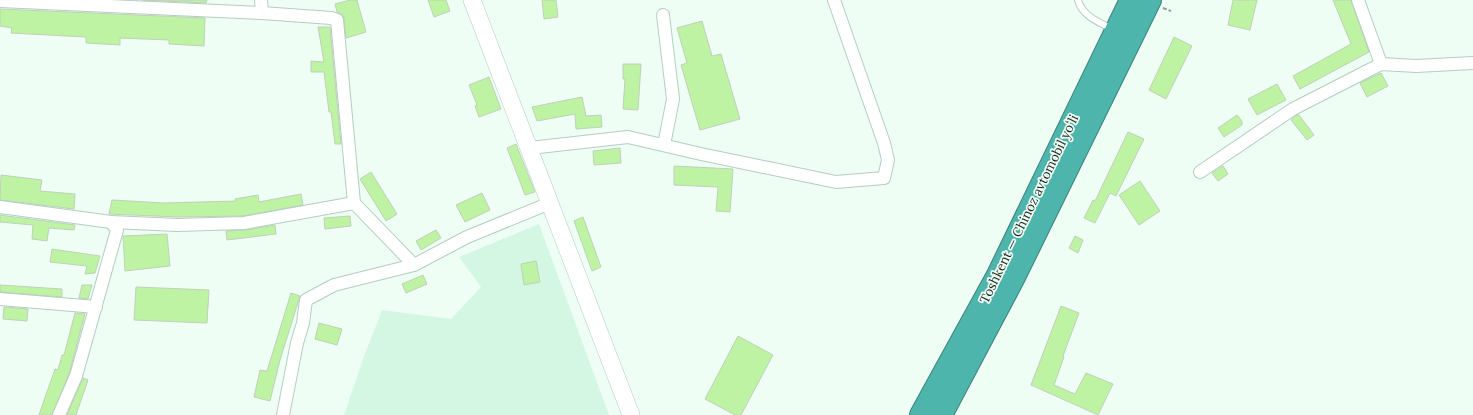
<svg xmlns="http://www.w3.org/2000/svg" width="1473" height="415" viewBox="0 0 1473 415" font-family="Lora,serif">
	<rect width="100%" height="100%" fill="#eefef5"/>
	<path fill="#d3f7e3" d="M 539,224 L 609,415 L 344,415 L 363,359 L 382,310 L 451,319 L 481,287 L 459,257 Z"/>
	<g fill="#bef3a4" stroke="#c0d0b9">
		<path d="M 142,0 L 207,0 L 206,3 Z"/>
		<path d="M 350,0 L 357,0 L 366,32 L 346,38 L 344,19 L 343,15 L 337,12 L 335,4 Z"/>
		<path d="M 428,0 L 446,0 L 450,11 L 434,17 Z"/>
		<path d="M 542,0 L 556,0 L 558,17 L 544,19 Z"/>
		<path d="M 1233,0 L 1257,0 L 1250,30 L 1228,25 Z"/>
		<path d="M 1333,0 L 1351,0 L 1369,52 L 1300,89 L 1293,76 L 1351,44 Z"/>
		<path d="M 0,9 L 205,18 L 204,46 L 169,44 L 169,40 L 120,38 L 120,45 L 86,43 L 86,37 L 11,33 L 12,28 L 0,26 Z"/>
		<path d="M 702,21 L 712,56 L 721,54 L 740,119 L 700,130 L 681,65 L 687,63 L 677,28 Z"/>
		<path d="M 318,27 L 330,27 L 341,144 L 335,144 L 331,112 L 329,112 L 324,72 L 311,72 L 311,61 L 324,62 Z"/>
		<path d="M 1174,37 L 1192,46 L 1166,99 L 1149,90 Z"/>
		<path d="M 623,64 L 641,64 L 638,110 L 623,109 L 625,79 L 623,79 Z"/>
		<path d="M 1381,73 L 1388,86 L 1367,97 L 1360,83 Z"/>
		<path d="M 489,77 L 501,109 L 479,117 L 475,106 L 477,105 L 469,85 Z"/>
		<path d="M 1277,84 L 1286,100 L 1257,115 L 1248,99 Z"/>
		<path d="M 582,97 L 586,116 L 601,115 L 602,127 L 576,129 L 575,114 L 537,121 L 532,107 Z"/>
		<path d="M 1237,115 L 1242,121 L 1242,125 L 1224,137 L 1218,128 Z"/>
		<path d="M 1297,115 L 1299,115 L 1314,135 L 1307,140 L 1291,120 Z"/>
		<path d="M 1128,132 L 1144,139 L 1116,196 L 1110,193 L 1095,223 L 1084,218 L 1093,200 L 1095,201 Z"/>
		<path d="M 516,144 L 535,192 L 525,195 L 507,148 Z"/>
		<path d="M 620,148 L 621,163 L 594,165 L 593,151 Z"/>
		<path d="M 674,166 L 733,169 L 730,212 L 716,211 L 718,187 L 674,185 Z"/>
		<path d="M 1223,166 L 1228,174 L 1218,181 L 1212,173 Z"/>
		<path d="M 371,172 L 397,214 L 386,221 L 360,179 Z"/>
		<path d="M 1,175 L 42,180 L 40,191 L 75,194 L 74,209 L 0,200 Z"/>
		<path d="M 1140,181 L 1160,211 L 1139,225 L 1119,195 Z"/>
		<path d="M 482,193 L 490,210 L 465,222 L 456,205 Z"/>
		<path d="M 301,194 L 303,205 L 243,216 L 177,217 L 109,214 L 112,200 L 164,203 L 236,201 L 235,199 L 258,195 L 259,202 Z"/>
		<path d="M 0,215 L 75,225 L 74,230 L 49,228 L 47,241 L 32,239 L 33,225 L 0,222 Z"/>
		<path d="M 350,216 L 351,226 L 325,229 L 324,218 Z"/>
		<path d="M 583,217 L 601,267 L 592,271 L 574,221 Z"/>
		<path d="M 275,225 L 276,234 L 227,240 L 226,231 L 245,230 Z"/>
		<path d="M 436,230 L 441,238 L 421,250 L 416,241 Z"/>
		<path d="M 167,234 L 170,266 L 125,271 L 123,236 Z"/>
		<path d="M 1075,236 L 1083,240 L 1078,253 L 1069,248 Z"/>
		<path d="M 52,249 L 100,256 L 95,273 L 85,274 L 87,266 L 50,262 Z"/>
		<path d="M 536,261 L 540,282 L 524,285 L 521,264 Z"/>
		<path d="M 423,275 L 427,284 L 406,293 L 402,284 Z"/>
		<path d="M 0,285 L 62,289 L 62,297 L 0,292 Z"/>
		<path d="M 82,285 L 92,285 L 88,299 L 79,298 Z"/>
		<path d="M 136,287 L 209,290 L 207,323 L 134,320 Z"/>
		<path d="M 291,293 L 300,296 L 280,360 L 270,401 L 254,397 L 260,370 L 267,371 Z"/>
		<path d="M 1061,306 L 1079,313 L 1063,356 L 1064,357 L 1054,385 L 1075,394 L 1086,373 L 1113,384 L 1098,415 L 1031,385 Z"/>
		<path d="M 4,307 L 28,309 L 27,321 L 3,319 Z"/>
		<path d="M 75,313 L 85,314 L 69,374 L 52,415 L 39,415 L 55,369 L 58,370 L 62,355 L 64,355 Z"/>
		<path d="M 319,323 L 342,329 L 337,345 L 315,339 Z"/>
		<path d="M 738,336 L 773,355 L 741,415 L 735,415 L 705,399 Z"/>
		<path d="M 83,378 L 88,380 L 76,415 L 67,415 Z"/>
	</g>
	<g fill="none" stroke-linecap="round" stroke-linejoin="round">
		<defs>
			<path id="lane" d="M 1078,0 C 1082,16 1099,22 1112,29"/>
			<g id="street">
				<path d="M 261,0 L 262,13"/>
				<path d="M 1358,0 L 1381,64"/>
				<path d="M 0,1 L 262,13 L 331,18 L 337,20 L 354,203"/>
				<path d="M 663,15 L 673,99 L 664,145"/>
				<path d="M 530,148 L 628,137 L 701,154 L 836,182 L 884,178 L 888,160 L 884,143 L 834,0"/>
				<path d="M 1200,172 L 1293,109 L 1381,64 L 1416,66 L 1473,63"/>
				<path d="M 0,207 L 111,222 L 177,225 L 244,223 L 354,203 L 414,265"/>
				<path d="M 0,299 L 96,307"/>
				<path d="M 59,415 L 76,376 L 117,230 L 111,222"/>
				<path d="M 283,415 L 297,343 L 303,323 L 306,300 L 334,285 L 414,265 L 467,237 L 550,203"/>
			</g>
			<path id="secondary" d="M 472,0 L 631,415"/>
			<g id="highway">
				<path d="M 921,415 L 998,275 L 1131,0"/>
				<path d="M 941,415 L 1013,279 L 1150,0"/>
			</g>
		</defs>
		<use href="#lane" stroke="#b3cebf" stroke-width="8"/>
		<use href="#street" stroke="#b3cebf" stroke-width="14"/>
		<use href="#secondary" stroke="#b3cebf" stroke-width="18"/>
		<use href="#highway" stroke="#3c837b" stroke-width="24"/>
		<path stroke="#8e9c94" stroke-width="2" stroke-dasharray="4 2" stroke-linecap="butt" d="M 1163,8 L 1171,11"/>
		<use href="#lane" stroke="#fff" stroke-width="6"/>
		<use href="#street" stroke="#fff" stroke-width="12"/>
		<use href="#secondary" stroke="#fff" stroke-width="17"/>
		<use href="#highway" stroke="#4eb5ac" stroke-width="22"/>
	</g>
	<g text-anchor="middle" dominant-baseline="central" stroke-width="3.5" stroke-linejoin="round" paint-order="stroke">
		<g font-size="13" fill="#1c2620" stroke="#eefef5">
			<text transform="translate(1029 209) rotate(-64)">Toshkent — Chinoz avtomobil yoʻli</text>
		</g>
	</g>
</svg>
